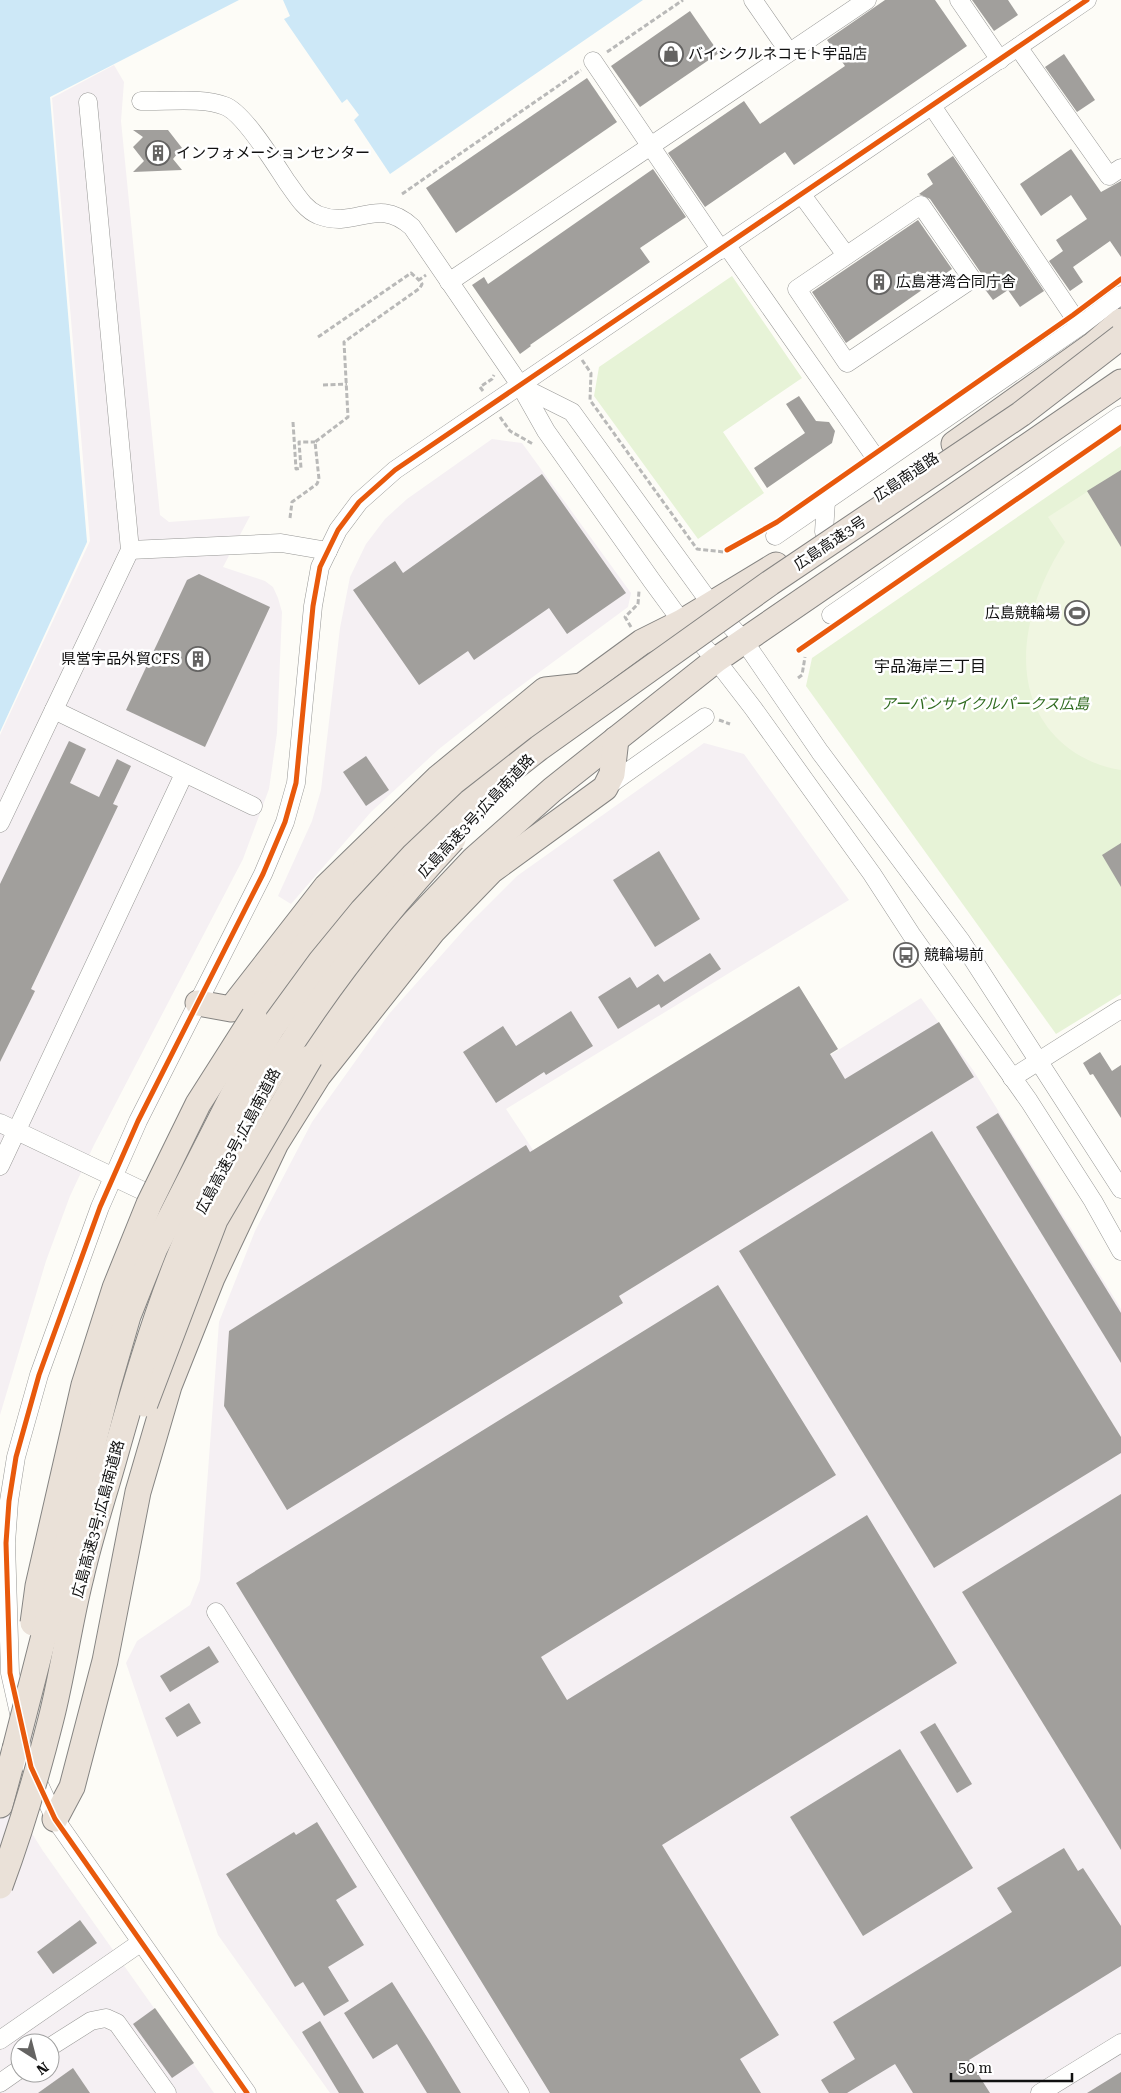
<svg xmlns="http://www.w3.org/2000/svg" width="1121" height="2093" viewBox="0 0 1121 2093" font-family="'Roboto Serif','Noto Sans JP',serif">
	<rect width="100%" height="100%" fill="#fdfcf7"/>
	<g fill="#f5f0f3" fill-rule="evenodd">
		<path d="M 114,65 L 124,82 L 121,121 L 160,515 L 169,522 L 250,516 L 223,567 L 265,581 L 273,587 L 278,598 L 282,612 L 277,733 L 269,789 L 243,859 L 94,1145 L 70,1196 L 46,1261 L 0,1415 L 0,735 L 90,541 L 52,98 Z"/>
		<path d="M 492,439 L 522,443 L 631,593 L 628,607 L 496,704 L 439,749 L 371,812 L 291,904 L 278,896 L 312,821 L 321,790 L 340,628 L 350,577 L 366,544 L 385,519 L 407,499 Z"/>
		<path d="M 704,743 L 744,754 L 849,900 L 506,1109 L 576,1215 L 921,998 L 973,1070 L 1121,1309 L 1121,2093 L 330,2093 L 218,1935 L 126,1663 L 137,1641 L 190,1605 L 200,1580 L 219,1322 L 255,1231 L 312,1122 L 389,1014 L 470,923 L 517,876 Z"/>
		<path d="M 0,1762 L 4,1780 L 21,1816 L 43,1851 L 214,2093 L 0,2093 ZM 20,2043 L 50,2043 L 50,2073 L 20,2073 Z"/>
	</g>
	<g fill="#e7f3d7">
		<path d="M 732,276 L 802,378 L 723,432 L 764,493 L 698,539 L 594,396 L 599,367 Z"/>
		<path d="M 1121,446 L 1121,994 L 1056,1034 L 806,686 L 812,658 Z"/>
	</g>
	<path fill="#f0f6e1" d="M 1121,470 L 1121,770 C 1099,767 1076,756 1060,741 C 1003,687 1027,600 1065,542 L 1048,517 Z"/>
	<g fill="#cde8f7">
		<path d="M 0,0 L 239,0 L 50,97 L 87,542 L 0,732 Z"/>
		<path d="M 283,0 L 643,0 L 390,174 L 354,120 L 359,115 L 347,99 L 342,103 L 284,19 L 290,16 Z"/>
	</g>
	<g fill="#a19f9c">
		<path d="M 885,0 L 935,0 L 967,46 L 794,165 L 785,152 L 705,207 L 668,153 L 744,101 L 760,124 L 845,66 L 827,40 Z"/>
		<path d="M 972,0 L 1008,0 L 1018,15 L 994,31 Z"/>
		<path d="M 690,11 L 719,53 L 640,107 L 611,66 Z"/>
		<path d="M 1064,54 L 1095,100 L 1077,112 L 1045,67 Z"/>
		<path d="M 587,78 L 617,122 L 456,233 L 426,188 Z"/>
		<path d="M 133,130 L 168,130 L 182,148 L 173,159 L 182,170 L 133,172 L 144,161 L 133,147 L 143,137 Z"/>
		<path d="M 1071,149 L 1101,192 L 1121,181 L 1121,257 L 1110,241 L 1073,267 L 1083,282 L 1070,291 L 1049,261 L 1063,251 L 1056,240 L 1087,219 L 1071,195 L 1041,216 L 1020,184 Z"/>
		<path d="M 953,156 L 1044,291 L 1020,307 L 1008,290 L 993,300 L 981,284 L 981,273 L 930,199 L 919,194 L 933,184 L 927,174 Z"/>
		<path d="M 653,169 L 686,217 L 640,248 L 650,262 L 530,345 L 531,346 L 520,354 L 472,285 L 484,277 L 488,284 Z"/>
		<path d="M 918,220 L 952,269 L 846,343 L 812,292 Z"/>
		<path d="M 799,396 L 816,421 L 829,422 L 835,431 L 832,443 L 767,488 L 754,468 L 805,433 L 786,404 Z"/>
		<path d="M 1121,470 L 1121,547 L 1087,491 Z"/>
		<path d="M 542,474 L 626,593 L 567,634 L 549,608 L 474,660 L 468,651 L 419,685 L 353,590 L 395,561 L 403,573 Z"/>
		<path d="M 199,574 L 270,607 L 205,747 L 126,710 L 187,580 Z"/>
		<path d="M 69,741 L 86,749 L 70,783 L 99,797 L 117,759 L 131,766 L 113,804 L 118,806 L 31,989 L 35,991 L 0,1062 L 0,884 Z"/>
		<path d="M 366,756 L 389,790 L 366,806 L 343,772 Z"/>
		<path d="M 1121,843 L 1121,887 L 1102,855 Z"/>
		<path d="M 659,851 L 700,919 L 655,947 L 613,880 Z"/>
		<path d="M 710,953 L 721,969 L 661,1008 L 659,1004 L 618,1029 L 598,997 L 630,977 L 637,988 L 658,974 L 664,982 Z"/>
		<path d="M 799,986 L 838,1049 L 830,1054 L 845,1079 L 939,1022 L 974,1077 L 619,1296 L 623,1303 L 287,1510 L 224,1406 L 229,1331 L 526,1145 L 530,1152 Z"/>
		<path d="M 571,1011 L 593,1046 L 546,1075 L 544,1072 L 496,1103 L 463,1052 L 503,1026 L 516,1046 Z"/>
		<path d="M 1100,1052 L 1112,1071 L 1121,1065 L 1121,1118 L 1093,1074 L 1090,1075 L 1083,1063 Z"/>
		<path d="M 998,1113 L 1121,1313 L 1121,1363 L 976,1127 Z"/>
		<path d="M 932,1131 L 1121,1437 L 1121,1453 L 934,1568 L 739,1251 Z"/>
		<path d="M 718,1285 L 836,1475 L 541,1657 L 567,1700 L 867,1515 L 957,1663 L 662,1845 L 779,2035 L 740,2059 L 761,2093 L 550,2093 L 236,1583 Z"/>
		<path d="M 1121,1494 L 1121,1850 L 962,1592 Z"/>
		<path d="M 209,1646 L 219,1662 L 170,1692 L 160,1676 Z"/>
		<path d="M 189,1703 L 201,1723 L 177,1737 L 165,1718 Z"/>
		<path d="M 935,1723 L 972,1784 L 957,1793 L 920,1732 Z"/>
		<path d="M 900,1749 L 973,1868 L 863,1936 L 790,1817 Z"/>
		<path d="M 317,1822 L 357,1887 L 336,1900 L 364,1945 L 328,1967 L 349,2001 L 324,2016 L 303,1982 L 295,1987 L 226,1874 L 294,1832 L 296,1835 Z"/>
		<path d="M 1064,1848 L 1078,1871 L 1083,1868 L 1121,1926 L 1121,1966 L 969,2060 L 990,2093 L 913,2093 L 895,2064 L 847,2093 L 829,2093 L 821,2080 L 855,2059 L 833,2022 L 1012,1912 L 997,1888 Z"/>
		<path d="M 80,1920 L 97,1943 L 53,1974 L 37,1952 Z"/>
		<path d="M 392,1982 L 430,2042 L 461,2093 L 427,2093 L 397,2044 L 373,2059 L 344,2013 Z"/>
		<path d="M 155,2008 L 194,2063 L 172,2078 L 133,2024 Z"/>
		<path d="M 320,2021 L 364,2093 L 339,2093 L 302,2032 Z"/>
		<path d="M 73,2068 L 90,2093 L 38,2093 Z"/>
		<path d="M 1121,2072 L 1121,2093 L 1087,2093 Z"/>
	</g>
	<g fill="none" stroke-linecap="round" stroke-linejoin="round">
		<defs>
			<g id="minor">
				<path d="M 753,0 L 789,52"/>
				<path d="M 959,0 L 1000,60"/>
				<path d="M 1018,47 L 1109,176 L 1121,168"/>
				<path d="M 593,61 L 721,250"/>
				<path d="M 141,101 C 165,102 202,97 225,106 C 244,113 275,164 287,182 C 296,194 304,209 318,215 C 357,230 376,195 412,227 L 520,385 L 546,431 L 652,581 L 682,622 L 716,660 L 753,708 L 872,874 L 911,934 L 1029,1101 L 1093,1201 L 1121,1251"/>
				<path d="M 932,106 L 1080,326"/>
				<path d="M 802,195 L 846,255"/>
				<path d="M 921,205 L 972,279 L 847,363 L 797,289 Z"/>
				<path d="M 727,246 L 880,464"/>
				<path d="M 449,282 L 867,0"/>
				<path d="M 520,386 L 572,412 L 711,604 L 744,641 L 820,752 L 961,941 L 1121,1189"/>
				<path d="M 824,532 L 826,501"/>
				<path d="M 775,536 L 1080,326 L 1121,295"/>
				<path d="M 130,550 L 281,543 L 328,551"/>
				<path d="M 831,615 L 1121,415"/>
				<path d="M 54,710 L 253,806"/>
				<path d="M 605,788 L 705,717"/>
				<path d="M 0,823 L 130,550 L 88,102"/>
				<path d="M 1012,1078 L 1121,1009"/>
				<path d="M 0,1123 L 162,1200"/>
				<path d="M 0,1166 L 184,774"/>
				<path d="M 216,1612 L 520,2093"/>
				<path d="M 0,2040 L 140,1943"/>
				<path d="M 50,2047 L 91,2021 L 106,2018 L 117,2023 L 167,2093"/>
				<path d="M 0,2083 L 20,2069"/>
				<path d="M 247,2093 L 55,1819 L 31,1767 L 10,1673 L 6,1543 L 9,1501 L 16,1457 L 39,1375 L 100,1207 L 138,1121 L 263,874 L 285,822 L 296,783 L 313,606 L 320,567 L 338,530 L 359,502 L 395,470 L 1087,0"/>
				<path d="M 1040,2093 L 1121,2043"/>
			</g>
			<g id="highway">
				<path d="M 954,444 L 1093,345 L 1121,321"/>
				<path d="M 198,1003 L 231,1009 L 326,887 L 438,778 L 545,690 L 582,686"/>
				<path d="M 254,1016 L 330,911 L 362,873 L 523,729 L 642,642 L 682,622 L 776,565"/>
				<path d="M 310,1058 L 387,951 L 474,859 L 552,790 L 716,660 L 1121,382"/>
				<path d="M 0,1805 L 15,1749"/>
				<path d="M 55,1819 L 72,1787 L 105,1661 L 138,1492 L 169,1386 L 212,1278 L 276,1143 L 318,1076 L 433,931 L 491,871 L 605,788 L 612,774 L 616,739"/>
			</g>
		</defs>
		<use href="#minor" stroke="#979795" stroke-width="19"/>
		<use href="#highway" stroke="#858482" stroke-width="27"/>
		<g stroke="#b9b9b8" stroke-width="3" stroke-dasharray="5 2.5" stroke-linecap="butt">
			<path d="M 607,52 L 683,0"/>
			<path d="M 402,194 L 581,70"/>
			<path d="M 318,337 L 411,273 L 419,280"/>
			<path d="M 582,360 L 591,373 L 590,400 L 697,549 L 724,552 L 727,550"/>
			<path d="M 323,385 L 347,384"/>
			<path d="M 483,391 L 480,387 L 492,379 L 494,375"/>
			<path d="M 500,417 L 510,431 L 533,444"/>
			<path d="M 293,422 L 296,469 L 301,468 L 299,442 L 315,442"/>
			<path d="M 290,518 L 292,502 L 317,484 L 319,479 L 315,442 L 348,417 L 344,342 L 420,288 L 422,284 L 419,280 L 426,275"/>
			<path d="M 631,627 L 625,617 L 638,604 L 639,591"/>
			<path d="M 798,678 L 802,675 L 805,657"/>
			<path d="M 719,720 L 730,724"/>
		</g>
		<use href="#minor" stroke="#fffffe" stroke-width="18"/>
		<use href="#highway" stroke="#eae1d8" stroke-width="25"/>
		<defs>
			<g id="highway-bridge">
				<path d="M 145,1404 L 215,1220 L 310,1058"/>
				<path d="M 33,1623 L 38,1586 L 84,1385 L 115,1288 L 149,1204 L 198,1104 L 254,1016"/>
				<path d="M 15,1749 L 108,1385 L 128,1316 L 155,1248 L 234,1093 L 272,1028 L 321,961 L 362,911 L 414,855 L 470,802 L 539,748 L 770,583 L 1021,414 L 1121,337"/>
				<path d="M 0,1886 C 20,1832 37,1775 51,1719 C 63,1672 69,1624 81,1577 C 90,1537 103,1498 114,1459 C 133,1392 152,1325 178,1260 C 241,1103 338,962 453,839"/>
			</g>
		</defs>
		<use href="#highway-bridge" stroke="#858482" stroke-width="27" stroke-linecap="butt"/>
		<use href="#highway-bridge" stroke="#eae1d8" stroke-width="25"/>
		<defs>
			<g id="cycleway">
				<path d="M 727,550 L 777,522 L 1073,315 L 1121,279"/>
				<path d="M 799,650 L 1121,427"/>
				<path d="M 247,2093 L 55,1819 L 31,1767 L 10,1673 L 6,1543 L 9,1501 L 16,1457 L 39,1375 L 100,1207 L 138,1121 L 263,874 L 285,822 L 296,783 L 313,606 L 320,567 L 338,530 L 359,502 L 395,470 L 1087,0"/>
			</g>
		</defs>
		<use href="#cycleway" stroke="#fff" stroke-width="8"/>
		<use href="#cycleway" stroke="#e8590c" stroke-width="5"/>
	</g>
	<defs>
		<symbol id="shop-ring" viewBox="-11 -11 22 22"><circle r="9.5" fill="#fff" stroke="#646362" stroke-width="1.5"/><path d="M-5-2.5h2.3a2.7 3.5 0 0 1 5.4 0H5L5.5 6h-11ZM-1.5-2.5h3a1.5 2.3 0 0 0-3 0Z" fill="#646362"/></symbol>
		<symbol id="building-ring" viewBox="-11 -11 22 22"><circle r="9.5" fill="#fff" stroke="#646362" stroke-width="1.5"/><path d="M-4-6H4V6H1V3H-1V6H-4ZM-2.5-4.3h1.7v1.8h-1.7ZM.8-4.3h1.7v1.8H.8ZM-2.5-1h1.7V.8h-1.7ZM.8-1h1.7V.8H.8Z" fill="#646362"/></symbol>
		<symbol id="stadium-ring" viewBox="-11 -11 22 22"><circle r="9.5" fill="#fff" stroke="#646362" stroke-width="1.5"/><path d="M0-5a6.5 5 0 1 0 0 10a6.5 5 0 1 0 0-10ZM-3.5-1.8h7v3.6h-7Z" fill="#646362"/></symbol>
		<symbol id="bus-ring" viewBox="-11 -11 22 22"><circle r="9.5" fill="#fff" stroke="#646362" stroke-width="1.5"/><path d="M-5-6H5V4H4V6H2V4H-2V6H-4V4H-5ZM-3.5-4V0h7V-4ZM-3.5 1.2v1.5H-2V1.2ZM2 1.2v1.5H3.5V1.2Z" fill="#646362"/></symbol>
	</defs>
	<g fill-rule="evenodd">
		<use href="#shop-ring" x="657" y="40" width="28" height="28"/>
		<use href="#building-ring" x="144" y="139" width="28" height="28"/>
		<use href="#building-ring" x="865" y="268" width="28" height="28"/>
		<use href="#stadium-ring" x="1063" y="599" width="28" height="28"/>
		<use href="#building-ring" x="184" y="645" width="28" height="28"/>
		<use href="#bus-ring" x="892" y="941" width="28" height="28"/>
	</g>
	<g text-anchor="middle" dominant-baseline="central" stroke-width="5" stroke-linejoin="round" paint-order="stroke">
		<g font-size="15" fill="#111" stroke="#fff" text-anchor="start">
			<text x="688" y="54">バイシクルネコモト宇品店</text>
			<text x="176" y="153">インフォメーションセンター</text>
			<text x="896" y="282">広島港湾合同庁舎</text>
			<text x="1060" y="613" text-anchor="end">広島競輪場</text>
			<text x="180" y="659" text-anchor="end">県営宇品外貿CFS</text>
			<text x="924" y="955">競輪場前</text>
		</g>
		<g font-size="15" fill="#111" stroke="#fff">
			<text transform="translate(906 477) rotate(-34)">広島南道路</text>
			<text transform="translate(830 543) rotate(-34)">広島高速3号</text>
			<text transform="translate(476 816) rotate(-47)">広島高速3号;広島南道路</text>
			<text transform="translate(238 1141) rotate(-62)">広島高速3号;広島南道路</text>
			<text transform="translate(98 1519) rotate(-75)">広島高速3号;広島南道路</text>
		</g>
		<g font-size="15" font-style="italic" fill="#2f6b1f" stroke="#fff">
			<text x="985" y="704">アーバンサイクルパークス広島</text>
		</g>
		<g font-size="16" fill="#111" stroke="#fff">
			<text x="930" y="666">宇品海岸三丁目</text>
		</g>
	</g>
	<g transform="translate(35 2058) rotate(144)"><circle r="24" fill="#ffffff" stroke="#a0a0a0"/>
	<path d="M0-4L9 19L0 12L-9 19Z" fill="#646362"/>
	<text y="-8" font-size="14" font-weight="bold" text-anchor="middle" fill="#111111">N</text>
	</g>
	<path d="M951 2073v8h121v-8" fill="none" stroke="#111111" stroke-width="2.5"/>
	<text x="958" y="2073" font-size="15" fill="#111111" stroke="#ffffff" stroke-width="4" paint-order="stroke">50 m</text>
</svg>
